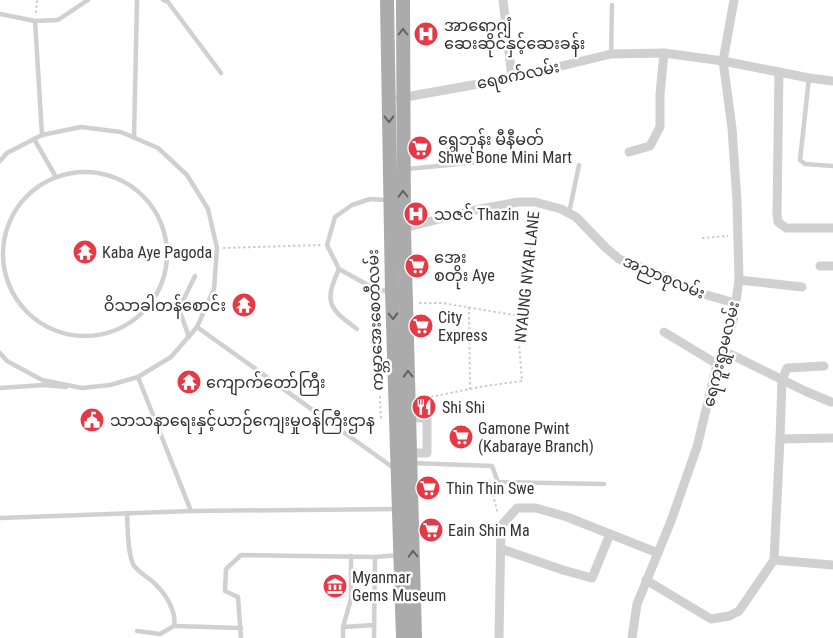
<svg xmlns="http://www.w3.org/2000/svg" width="833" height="638" viewBox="0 0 833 638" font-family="'Roboto Condensed','Noto Sans Myanmar',sans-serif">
	<rect width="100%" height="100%" fill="#fff"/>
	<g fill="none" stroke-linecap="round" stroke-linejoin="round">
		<g stroke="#cdcdcd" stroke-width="2" stroke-dasharray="2.5 2.5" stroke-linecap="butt">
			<path d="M 36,13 L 37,0"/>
			<path d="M 702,238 L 728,236"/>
			<path d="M 223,248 L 321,245"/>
			<path d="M 176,250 L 211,248"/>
			<path d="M 419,303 L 442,303 L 520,316"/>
			<path d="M 469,307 L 470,390"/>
			<path d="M 380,396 L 381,420"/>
			<path d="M 421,399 L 485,386 L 522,381 L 519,343 L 521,301 L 528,265 L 534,212"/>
			<path d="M 489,480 L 498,514"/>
		</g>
		<g stroke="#d0d0d0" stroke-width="4.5">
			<path d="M 163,0 L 168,2 L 221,73"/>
			<path d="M 0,14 L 35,21 L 58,20 L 88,0"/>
			<path d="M 35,21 L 42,135"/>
			<path d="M 611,54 L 612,5"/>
			<path d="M 809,78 L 800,160 L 805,164 L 833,166"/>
			<path d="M 134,138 L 137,0"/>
			<path d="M 34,139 L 56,177"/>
			<path d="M 0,161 L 7,153 L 42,135 L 81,127 L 121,132 L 158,148 L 187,175 L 208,209 L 217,248 L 214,289 L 197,327 L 171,357 L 138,377 L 110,385 L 82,388 L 42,380 L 7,361 L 0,353"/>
			<path d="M 407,169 L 480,162"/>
			<circle cx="85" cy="254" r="82"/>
			<path d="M 387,200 L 370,199 L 352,205 L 335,217 L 327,245 L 339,269 L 375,289 L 391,292"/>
			<path d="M 569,213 L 579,165"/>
			<path d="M 339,269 C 324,302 328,308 357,329"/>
			<path d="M 197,327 L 395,469"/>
			<path d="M 189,337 L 179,309 L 195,276"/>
			<path d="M 138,377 L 191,511"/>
			<path d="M 0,388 L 43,385 L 66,387"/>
			<path d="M 412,463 L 492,466 L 498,482 L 604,484"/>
			<path d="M 127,513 C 128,529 127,549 133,564 C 137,572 150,578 156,585 C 166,594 177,613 174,626 L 160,634 L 137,631"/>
			<path d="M 0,518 L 191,511 L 398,509"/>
			<path d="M 375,557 L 399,555"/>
			<path d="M 174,626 L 241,628"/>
			<path d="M 343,627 L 374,625"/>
			<path d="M 241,638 L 238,597 L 225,591 L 226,569 L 241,555 L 375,557 L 374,638"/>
			<path d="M 343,638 L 343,627 L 351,599 L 351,556"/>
		</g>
		<g stroke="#d0d0d0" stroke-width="9">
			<path d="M 503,0 L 512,78"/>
			<path d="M 779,72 L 777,213 L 778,222 L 786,228 L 833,228"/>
			<path d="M 400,98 L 512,78 L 611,54 L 664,53 L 723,61 L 809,78 L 833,81"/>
			<path d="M 629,152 L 650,146 L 660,127 L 660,94 L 664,53"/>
			<path d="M 404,228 L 475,210 L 518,202 L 535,202 L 561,209 L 576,217 L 606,248 L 619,259 L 655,272 L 696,292 L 735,303"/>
			<path d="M 820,266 L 833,266"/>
			<path d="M 739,280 L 802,287"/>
			<path d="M 664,332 L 717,364"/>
			<path d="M 722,350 L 805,391 L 831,402"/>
			<path d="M 409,418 L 427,418 L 427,453 L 410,453"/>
			<path d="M 780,439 L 833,438"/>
			<path d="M 501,549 L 563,570 L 592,578 L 610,534"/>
			<path d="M 774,560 L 780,439 L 782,380 L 787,368 L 824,366"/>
			<path d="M 774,560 L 833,565"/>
			<path d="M 646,580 L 711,619 L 729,616 L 739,611 L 774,560"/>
			<path d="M 499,638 L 501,526 L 517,508 L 536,508 L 567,517 L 658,553"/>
			<path d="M 632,638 L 637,604 L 671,521 L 697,447 L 717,364 L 733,322 L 739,280 L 737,201 L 732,128 L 723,61 L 734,0"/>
		</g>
		<g stroke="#ababab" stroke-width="14">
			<path d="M 387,0 L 392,292 L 403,638"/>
			<path d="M 403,0 L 404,228 L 415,638"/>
		</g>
	</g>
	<defs><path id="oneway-chevron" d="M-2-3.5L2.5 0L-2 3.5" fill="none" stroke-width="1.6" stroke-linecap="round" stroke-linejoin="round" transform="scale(1.25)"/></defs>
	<g stroke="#636363">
		<use href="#oneway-chevron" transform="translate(403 32) rotate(-90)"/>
		<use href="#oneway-chevron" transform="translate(389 119) rotate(89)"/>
		<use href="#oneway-chevron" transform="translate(403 194) rotate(-91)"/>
		<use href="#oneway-chevron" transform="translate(393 316) rotate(88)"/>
		<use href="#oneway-chevron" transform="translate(408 374) rotate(-91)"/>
		<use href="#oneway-chevron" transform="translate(413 554) rotate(-91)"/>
	</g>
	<defs>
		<symbol id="hospital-disc" viewBox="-11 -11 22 22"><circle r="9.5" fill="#e63946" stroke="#fff"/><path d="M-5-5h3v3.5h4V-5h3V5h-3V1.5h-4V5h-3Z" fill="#fff"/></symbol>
		<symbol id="supermarket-disc" viewBox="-11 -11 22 22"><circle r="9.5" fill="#e63946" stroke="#fff"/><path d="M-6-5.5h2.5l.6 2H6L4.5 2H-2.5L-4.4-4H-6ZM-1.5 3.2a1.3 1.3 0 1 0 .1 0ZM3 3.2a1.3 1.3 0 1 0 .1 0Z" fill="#fff"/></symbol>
		<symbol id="temple-disc" viewBox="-11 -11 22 22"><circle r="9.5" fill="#e63946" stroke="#fff"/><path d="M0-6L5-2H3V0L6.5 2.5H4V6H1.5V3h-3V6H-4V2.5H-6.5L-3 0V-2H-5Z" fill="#fff"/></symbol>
		<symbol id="restaurant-disc" viewBox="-11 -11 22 22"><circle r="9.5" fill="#e63946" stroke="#fff"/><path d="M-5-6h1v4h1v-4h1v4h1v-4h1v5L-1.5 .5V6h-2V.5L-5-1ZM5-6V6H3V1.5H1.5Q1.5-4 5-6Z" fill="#fff"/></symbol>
		<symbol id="civic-disc" viewBox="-11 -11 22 22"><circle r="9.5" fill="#e63946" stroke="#fff"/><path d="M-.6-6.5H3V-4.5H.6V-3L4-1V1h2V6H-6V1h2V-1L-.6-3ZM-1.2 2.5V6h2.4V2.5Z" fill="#fff"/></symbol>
		<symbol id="museum-disc" viewBox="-11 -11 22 22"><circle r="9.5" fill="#e63946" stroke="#fff"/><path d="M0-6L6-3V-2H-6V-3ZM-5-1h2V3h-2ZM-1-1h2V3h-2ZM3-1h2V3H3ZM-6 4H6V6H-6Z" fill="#fff"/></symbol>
	</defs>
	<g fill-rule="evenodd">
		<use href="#hospital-disc" x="412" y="20" width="28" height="28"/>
		<use href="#supermarket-disc" x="406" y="134" width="28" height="28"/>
		<use href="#hospital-disc" x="402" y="200" width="28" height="28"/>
		<use href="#temple-disc" x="71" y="238" width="28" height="28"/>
		<use href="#supermarket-disc" x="403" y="252" width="28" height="28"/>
		<use href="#temple-disc" x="230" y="291" width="28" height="28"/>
		<use href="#supermarket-disc" x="407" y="312" width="28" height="28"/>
		<use href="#temple-disc" x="175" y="368" width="28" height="28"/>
		<use href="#restaurant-disc" x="410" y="393" width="28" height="28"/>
		<use href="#civic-disc" x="78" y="406" width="28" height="28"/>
		<use href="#supermarket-disc" x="447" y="423" width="28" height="28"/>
		<use href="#supermarket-disc" x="414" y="474" width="28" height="28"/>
		<use href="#supermarket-disc" x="417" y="516" width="28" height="28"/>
		<use href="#museum-disc" x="321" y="572" width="28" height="28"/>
	</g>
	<g text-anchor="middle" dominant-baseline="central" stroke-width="5" stroke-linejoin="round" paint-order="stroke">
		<g font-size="16" fill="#333" stroke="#fff" text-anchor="start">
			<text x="444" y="25">အာရောဂျံ<tspan x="444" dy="18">ဆေးဆိုင်နှင့်ဆေးခန်း</tspan></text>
			<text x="438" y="139">ရွှေဘုန်း မီနီမတ်<tspan x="438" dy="18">Shwe Bone Mini Mart</tspan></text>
			<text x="434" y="214">သဇင် Thazin</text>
			<text x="102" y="252">Kaba Aye Pagoda</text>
			<text x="434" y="257">အေး<tspan x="434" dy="18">စတိုး Aye</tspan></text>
			<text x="226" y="305" text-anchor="end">ဝိသာခါတန်စောင်း</text>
			<text x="438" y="317">City<tspan x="438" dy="18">Express</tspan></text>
			<text x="206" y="382">ကျောက်တော်ကြီး</text>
			<text x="442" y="407">Shi Shi</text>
			<text x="110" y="420">သာသနာရေးနှင့်ယာဉ်ကျေးမှုဝန်ကြီးဌာန</text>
			<text x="478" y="428">Gamone Pwint<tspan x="478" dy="18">(Kabaraye Branch)</tspan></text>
			<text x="446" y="488">Thin Thin Swe</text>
			<text x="448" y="530">Eain Shin Ma</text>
			<text x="352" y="577">Myanmar<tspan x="352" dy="18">Gems Museum</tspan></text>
		</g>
		<g font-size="16" fill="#333" stroke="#fff">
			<text transform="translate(518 75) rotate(-12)">ရေစက်လမ်း</text>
			<text transform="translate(527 277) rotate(-84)">NYAUNG NYAR LANE</text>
			<text transform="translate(664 277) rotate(23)">အညာစုလမ်း</text>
			<text transform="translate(375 320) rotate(-92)">ကမ္ဘာအေးစေတီလမ်း</text>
			<text transform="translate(721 354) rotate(-76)">ရေကူးရွာမလမ်း</text>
		</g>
	</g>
</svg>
